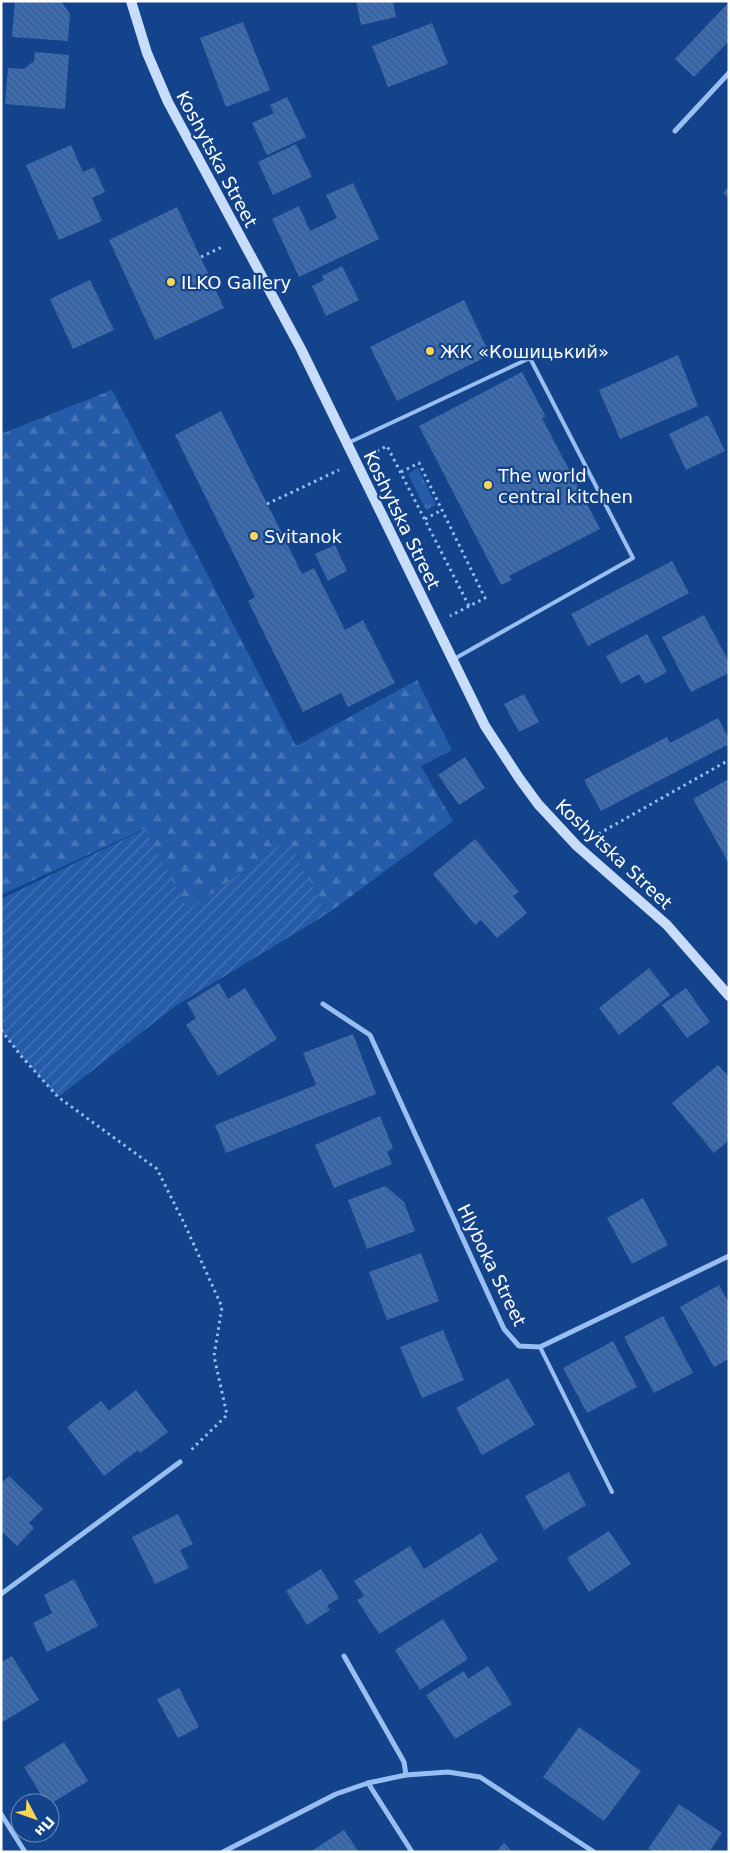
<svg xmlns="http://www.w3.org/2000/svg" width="730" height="1853" viewBox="0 0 730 1853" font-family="'DejaVu Sans',sans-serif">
	<defs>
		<pattern id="grass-tufts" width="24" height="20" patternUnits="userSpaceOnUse" patternTransform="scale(1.25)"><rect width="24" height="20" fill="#245caa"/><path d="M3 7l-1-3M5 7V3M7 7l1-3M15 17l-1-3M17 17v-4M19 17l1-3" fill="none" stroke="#4574b7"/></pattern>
		<pattern id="forest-firs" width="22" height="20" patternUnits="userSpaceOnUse" patternTransform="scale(1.25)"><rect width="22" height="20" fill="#245caa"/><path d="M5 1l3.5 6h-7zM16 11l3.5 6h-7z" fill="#4574b7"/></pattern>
		<pattern id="garden-furrows" width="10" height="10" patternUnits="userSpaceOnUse" patternTransform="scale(1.25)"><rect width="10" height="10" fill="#245caa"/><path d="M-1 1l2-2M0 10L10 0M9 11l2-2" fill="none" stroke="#4574b7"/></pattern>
		<pattern id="building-back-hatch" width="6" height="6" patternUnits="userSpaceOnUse" patternTransform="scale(1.25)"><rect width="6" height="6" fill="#3b6db5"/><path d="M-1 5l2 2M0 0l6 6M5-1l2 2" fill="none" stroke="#455976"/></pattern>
	</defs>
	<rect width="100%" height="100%" fill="#12438b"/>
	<path fill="url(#grass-tufts)" d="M 418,468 L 436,505 L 426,510 L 408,474 Z"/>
	<path fill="url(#forest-firs)" d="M 112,390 L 296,746 L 417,680 L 452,750 L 421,766 L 453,821 L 327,914 L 288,840 L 188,911 L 144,829 L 1,895 L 1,434 Z"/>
	<path fill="url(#garden-furrows)" d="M 145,829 L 188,910 L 288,840 L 327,914 L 177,1005 L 58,1097 L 22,1057 L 1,1030 L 1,899 Z"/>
	<g fill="url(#building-back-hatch)">
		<path d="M 15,1 L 61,1 L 70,14 L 68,41 L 12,37 Z"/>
		<path d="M 356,1 L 393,1 L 396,17 L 361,25 Z"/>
		<path d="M 729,2 L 729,41 L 694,77 L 675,59 Z"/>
		<path d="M 243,22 L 270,90 L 226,107 L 200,38 Z"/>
		<path d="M 432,23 L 448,64 L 388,87 L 372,46 Z"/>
		<path d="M 35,52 L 69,55 L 65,109 L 5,104 L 8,68 L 24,69 L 34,61 Z"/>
		<path d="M 287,97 L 306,137 L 267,155 L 252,123 L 274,113 L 270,105 Z"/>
		<path d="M 296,144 L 312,177 L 273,195 L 258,162 Z"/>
		<path d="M 71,145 L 83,172 L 94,167 L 105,192 L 92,198 L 102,221 L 59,240 L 26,165 Z"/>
		<path d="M 353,183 L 379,239 L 299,277 L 272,219 L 299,206 L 310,231 L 337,218 L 326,195 Z"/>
		<path d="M 729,187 L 729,198 L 723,193 Z"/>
		<path d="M 177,207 L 224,308 L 155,340 L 109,240 Z"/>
		<path d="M 342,266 L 359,300 L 326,316 L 312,286 L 324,280 L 322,276 Z"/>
		<path d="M 90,280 L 114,330 L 73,349 L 50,299 Z"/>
		<path d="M 464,300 L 490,355 L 397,401 L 370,347 Z"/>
		<path d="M 678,355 L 698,406 L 620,439 L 599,390 Z"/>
		<path d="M 522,372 L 546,417 L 542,418 L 600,529 L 509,576 L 512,580 L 501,585 L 419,426 Z"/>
		<path d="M 221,411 L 302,574 L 314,568 L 345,630 L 363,620 L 395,683 L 348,707 L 341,693 L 303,712 L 248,601 L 255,597 L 175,435 Z"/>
		<path d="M 708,415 L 725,451 L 686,470 L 669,434 Z"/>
		<path d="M 335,545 L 347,571 L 328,581 L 315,554 Z"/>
		<path d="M 672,561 L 689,593 L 588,646 L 571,614 Z"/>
		<path d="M 704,615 L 729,662 L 729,673 L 691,692 L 662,637 Z"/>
		<path d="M 647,634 L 667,672 L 645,684 L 639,674 L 621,684 L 606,656 Z"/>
		<path d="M 524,694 L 539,722 L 519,732 L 504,704 Z"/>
		<path d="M 718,718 L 729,739 L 729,744 L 601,811 L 584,780 L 667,737 L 670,743 Z"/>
		<path d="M 465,757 L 485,788 L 459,805 L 438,775 Z"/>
		<path d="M 729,779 L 729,864 L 693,799 Z"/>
		<path d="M 475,839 L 519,892 L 513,896 L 527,913 L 497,938 L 481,920 L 475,925 L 433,874 Z"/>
		<path d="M 649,968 L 670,995 L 619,1035 L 599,1008 Z"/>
		<path d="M 219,983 L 228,999 L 245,988 L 277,1039 L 218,1076 L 186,1025 L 196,1018 L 187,1003 Z"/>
		<path d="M 686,988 L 710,1022 L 687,1038 L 662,1005 Z"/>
		<path d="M 353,1034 L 376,1094 L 226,1153 L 215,1125 L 316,1085 L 303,1053 Z"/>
		<path d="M 718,1065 L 729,1077 L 729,1140 L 714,1153 L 672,1103 Z"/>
		<path d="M 380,1116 L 393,1148 L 387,1152 L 392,1164 L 334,1188 L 315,1145 Z"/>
		<path d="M 385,1186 L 404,1202 L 415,1231 L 367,1249 L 348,1200 Z"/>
		<path d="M 643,1198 L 668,1245 L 632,1264 L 607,1218 Z"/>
		<path d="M 421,1253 L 439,1301 L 387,1320 L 369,1272 Z"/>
		<path d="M 719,1285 L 729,1303 L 729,1359 L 714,1367 L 680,1307 Z"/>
		<path d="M 663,1316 L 693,1373 L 654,1393 L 624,1337 Z"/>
		<path d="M 443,1330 L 464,1380 L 422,1398 L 400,1347 Z"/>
		<path d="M 613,1341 L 637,1387 L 587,1413 L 563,1368 Z"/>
		<path d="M 508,1378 L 535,1425 L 482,1455 L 456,1408 Z"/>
		<path d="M 136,1390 L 168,1432 L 140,1453 L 138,1450 L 104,1476 L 67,1427 L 101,1401 L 109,1411 Z"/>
		<path d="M 569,1472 L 586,1505 L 544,1530 L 525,1496 Z"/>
		<path d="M 9,1476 L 43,1509 L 29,1523 L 34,1528 L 17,1546 L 1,1531 L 1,1483 Z"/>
		<path d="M 178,1514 L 193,1544 L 180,1550 L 189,1568 L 155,1584 L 132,1537 Z"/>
		<path d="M 609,1531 L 631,1564 L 589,1592 L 567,1558 Z"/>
		<path d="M 481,1533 L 498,1560 L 379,1634 L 357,1600 L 364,1596 L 354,1581 L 410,1546 L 424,1569 Z"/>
		<path d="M 321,1569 L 339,1598 L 327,1606 L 330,1610 L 307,1625 L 286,1591 Z"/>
		<path d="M 74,1579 L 98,1626 L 47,1652 L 33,1623 L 52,1613 L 44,1595 Z"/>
		<path d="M 443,1619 L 468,1659 L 420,1690 L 395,1650 Z"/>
		<path d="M 12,1656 L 39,1700 L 1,1723 L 1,1662 Z"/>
		<path d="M 488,1666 L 512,1704 L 455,1739 L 426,1695 L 464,1671 L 468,1679 Z"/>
		<path d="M 179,1688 L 199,1727 L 178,1738 L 157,1699 Z"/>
		<path d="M 579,1727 L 641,1771 L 604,1821 L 543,1777 Z"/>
		<path d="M 64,1742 L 88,1781 L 50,1804 L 46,1803 L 24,1767 Z"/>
		<path d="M 679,1804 L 722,1833 L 709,1852 L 653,1852 L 648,1849 Z"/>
		<path d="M 344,1830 L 359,1852 L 310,1852 Z"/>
		<path d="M 504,1843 L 512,1852 L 496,1852 Z"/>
	</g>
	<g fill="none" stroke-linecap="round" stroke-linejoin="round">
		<g stroke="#99bef1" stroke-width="3" stroke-dasharray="2.5 4" stroke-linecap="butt">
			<path d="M 201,257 L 224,246"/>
			<path d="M 371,454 L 387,446 L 469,606"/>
			<path d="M 401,472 L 419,463 L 485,598 L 450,616"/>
			<path d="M 267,504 L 339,470"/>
			<path d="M 425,519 L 442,510"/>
			<path d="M 593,837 L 729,760"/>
			<path d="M 1,1030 L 22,1057 L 58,1097 L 157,1169 L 185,1225 L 222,1307 L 214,1356 L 227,1415 L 190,1451"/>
		</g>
		<g stroke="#99bef1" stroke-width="4">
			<path d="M 348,443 L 530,358 L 633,558 L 454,659"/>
			<path d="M 540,1347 L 612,1492"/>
		</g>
		<g stroke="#99bef1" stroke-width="5">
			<path d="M 675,131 L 729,73"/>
			<path d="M 323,1004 L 370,1035 L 504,1329 L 519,1346 L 540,1347 L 729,1256"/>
			<path d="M 1,1594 L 180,1462"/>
			<path d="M 344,1656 L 404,1762 L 406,1775 L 448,1772 L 480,1777 L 594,1852"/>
			<path d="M 368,1783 L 412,1852"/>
			<path d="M 1,1814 L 25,1852"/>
			<path d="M 223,1852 L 336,1794 L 368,1783 L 406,1775"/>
		</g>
		<path stroke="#c8dcfc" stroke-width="10" d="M 131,1 L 147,53 L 168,102 L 301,349 L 485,726 L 519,778 L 538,804 L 577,846 L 667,925 L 729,996"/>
	</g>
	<g fill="#ffd559" stroke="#12438b" stroke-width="2">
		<circle cx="171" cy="282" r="5"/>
		<circle cx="430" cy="351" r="5"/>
		<circle cx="488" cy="485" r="5"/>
		<circle cx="254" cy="536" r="5"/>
	</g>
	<g text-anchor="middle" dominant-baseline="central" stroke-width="4.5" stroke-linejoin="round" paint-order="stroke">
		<g font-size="18" fill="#fff" stroke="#12438b">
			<text transform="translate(217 159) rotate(62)">Koshytska Street</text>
			<text transform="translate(402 520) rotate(64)">Koshytska Street</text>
			<text transform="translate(614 854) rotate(43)">Koshytska Street</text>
			<text transform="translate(492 1265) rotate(64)">Hlyboka Street</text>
		</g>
		<g font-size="18" fill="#fff" stroke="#12438b" text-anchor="start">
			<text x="181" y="282">ILKO Gallery</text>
			<text x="440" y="351">ЖК «Кошицький»</text>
			<text x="498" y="475">The world<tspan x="498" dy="21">central kitchen</tspan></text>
			<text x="264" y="536">Svitanok</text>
		</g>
	</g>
	<rect width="730" height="1853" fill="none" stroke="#ffffff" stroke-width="5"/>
	<g transform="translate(35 1818) rotate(131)"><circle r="24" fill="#12438b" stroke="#718eb9"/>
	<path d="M0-4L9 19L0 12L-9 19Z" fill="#ffd559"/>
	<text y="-8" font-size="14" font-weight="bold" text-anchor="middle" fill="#ffffff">Пн</text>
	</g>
</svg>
